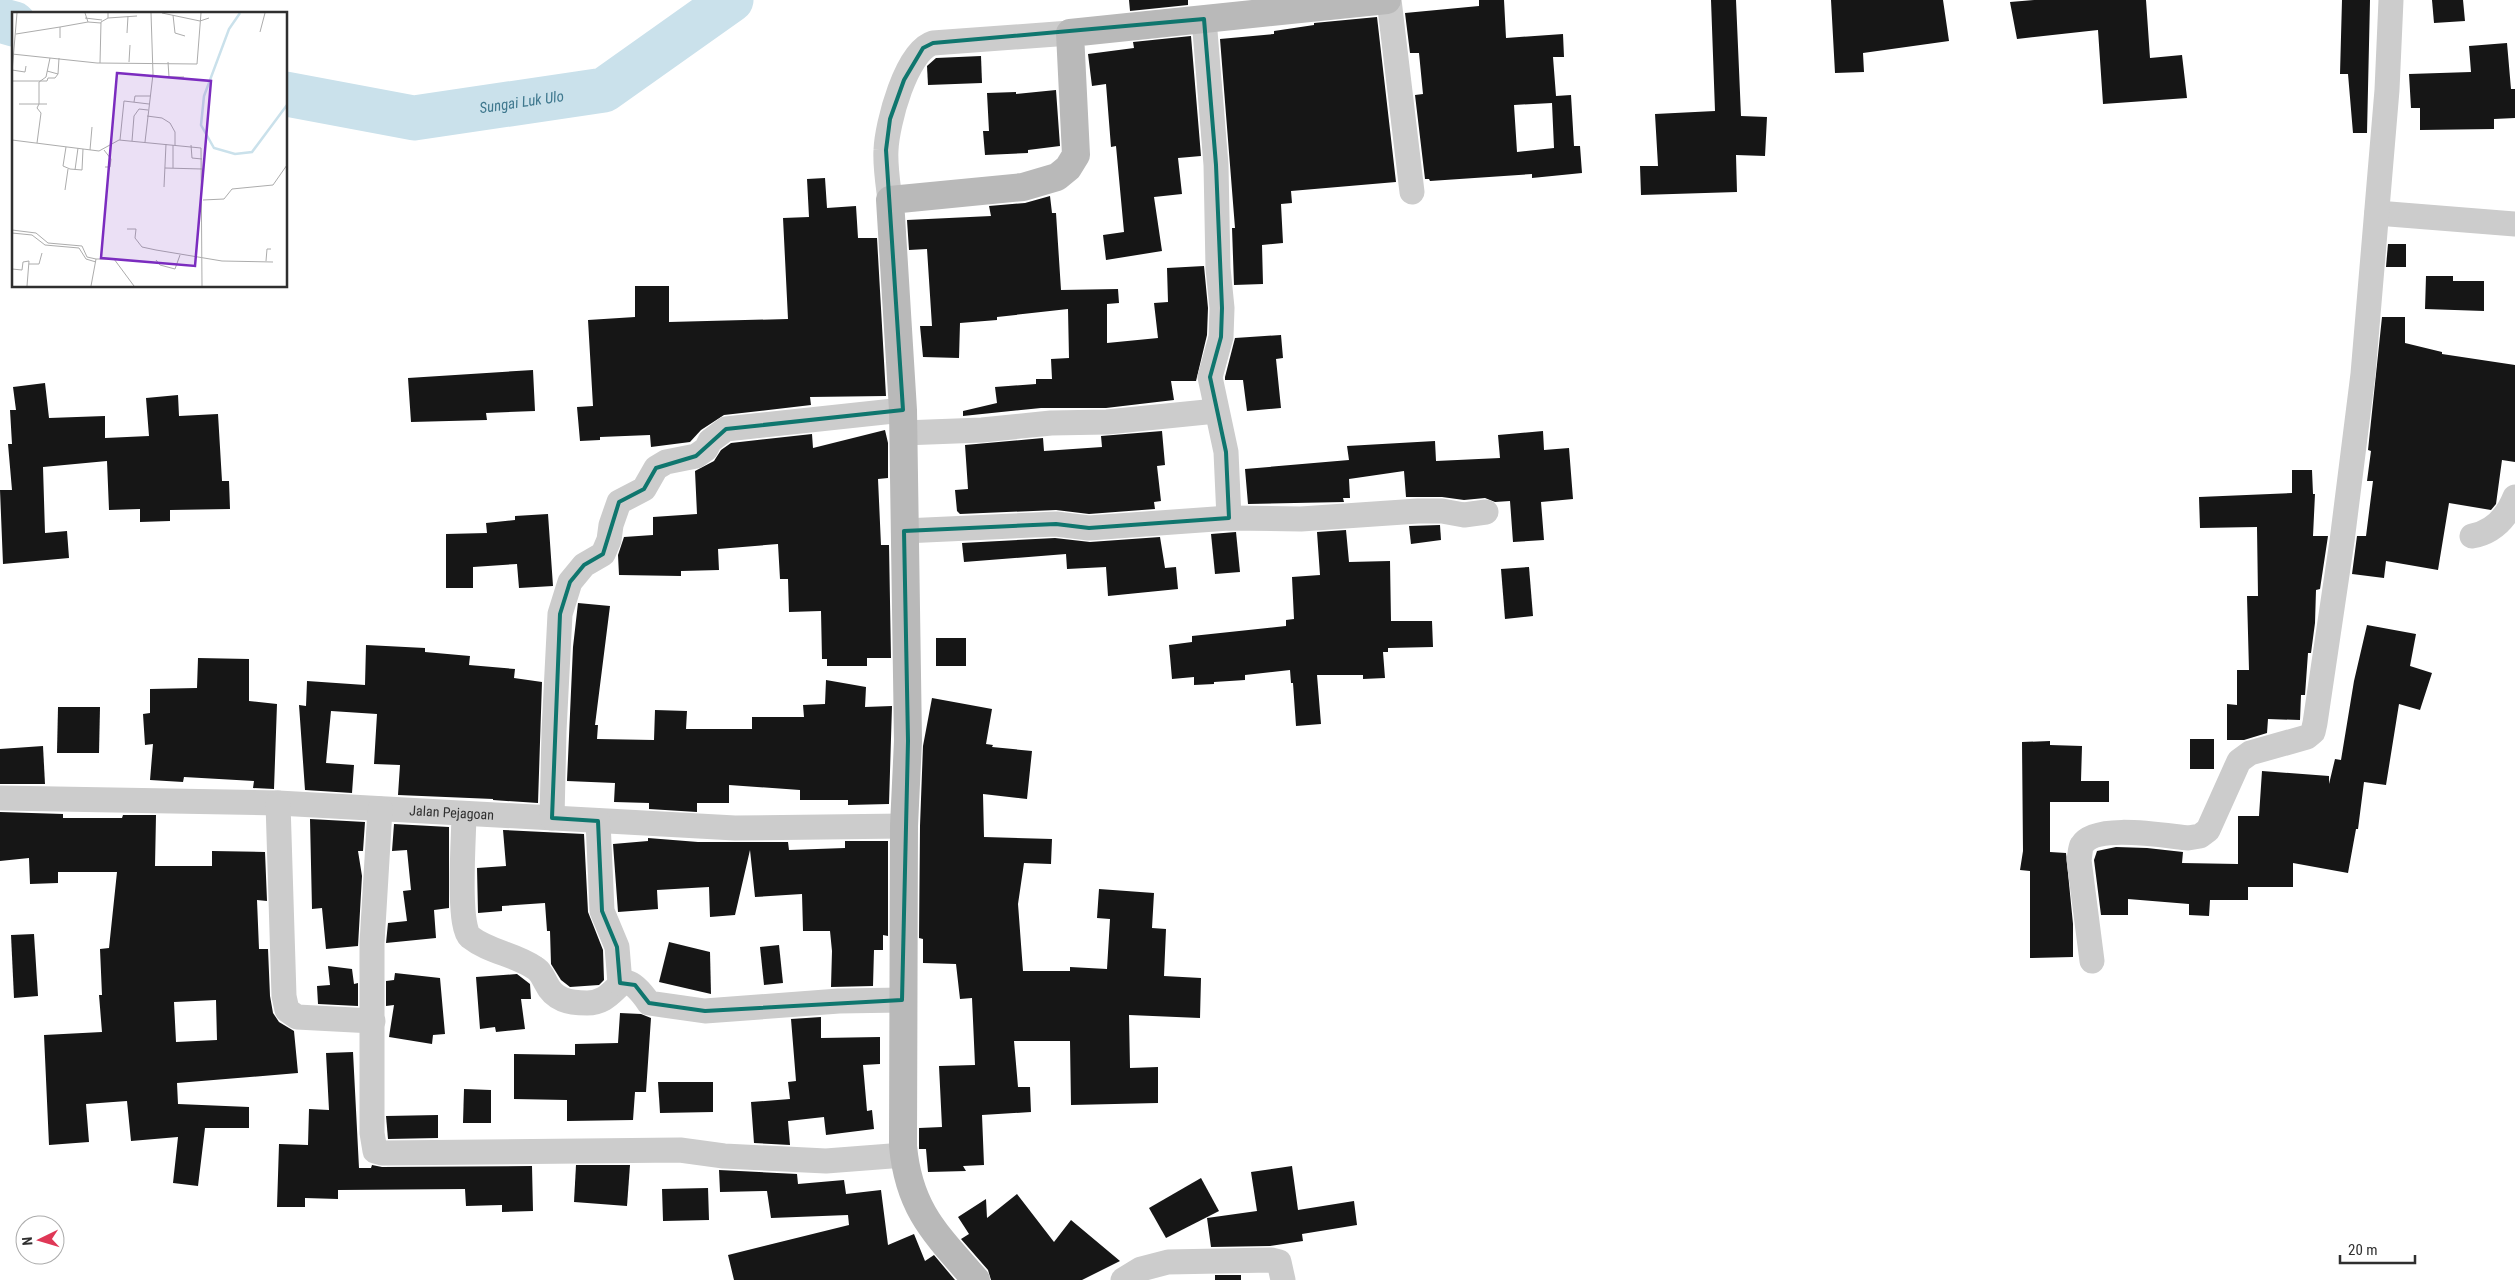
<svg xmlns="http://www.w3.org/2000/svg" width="2515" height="1280" viewBox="0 0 2515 1280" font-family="'Roboto Condensed',sans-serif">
	<rect width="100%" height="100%" fill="#fff"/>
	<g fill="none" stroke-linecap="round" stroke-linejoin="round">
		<g stroke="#cae1eb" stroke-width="45">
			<path d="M 0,20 L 14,24"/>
			<path id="s1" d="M 286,94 L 414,118 L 604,90 L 731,0"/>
		</g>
	</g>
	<g fill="#161616" fill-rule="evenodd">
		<path d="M 1129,0 L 1188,0 L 1188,5 L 1130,11 Z"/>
		<path d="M 1479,0 L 1504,0 L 1506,38 L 1563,34 L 1564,57 L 1553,57 L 1556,96 L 1571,95 L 1574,146 L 1580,146 L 1582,173 L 1532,178 L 1532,174 L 1430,181 L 1429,179 L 1425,179 L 1415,95 L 1423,94 L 1419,53 L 1410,53 L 1405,13 L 1479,6 ZM 1552,103 L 1554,148 L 1517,152 L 1514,105 Z"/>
		<path d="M 1711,0 L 1736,0 L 1741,116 L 1767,117 L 1765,156 L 1736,155 L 1737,192 L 1641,195 L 1640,166 L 1658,166 L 1655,114 L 1715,111 Z"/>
		<path d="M 1831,0 L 1943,0 L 1949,41 L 1863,53 L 1864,72 L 1835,73 Z"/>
		<path d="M 2034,0 L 2146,0 L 2150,58 L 2182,55 L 2187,98 L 2103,104 L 2098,30 L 2017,39 L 2010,2 Z"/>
		<path d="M 2342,0 L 2370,0 L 2367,133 L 2353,133 L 2348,74 L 2340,74 Z"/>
		<path d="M 2432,0 L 2463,0 L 2465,21 L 2434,23 Z"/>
		<path d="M 1377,17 L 1396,182 L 1291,191 L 1292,203 L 1281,204 L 1283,243 L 1262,245 L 1263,284 L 1234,285 L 1232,228 L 1235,228 L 1220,39 L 1274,34 L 1274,31 L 1314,25 L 1314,23 Z"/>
		<path d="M 1191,36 L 1201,156 L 1178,158 L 1182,194 L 1154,197 L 1162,251 L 1106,260 L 1103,235 L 1124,232 L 1116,146 L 1111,147 L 1106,84 L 1092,86 L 1088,54 L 1134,48 L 1133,42 Z"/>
		<path d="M 2507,43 L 2511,89 L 2515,89 L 2515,118 L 2494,119 L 2494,129 L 2420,130 L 2420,108 L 2411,108 L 2409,74 L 2471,72 L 2469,46 Z"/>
		<path d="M 981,56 L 982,83 L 928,85 L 927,66 L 936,58 Z"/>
		<path d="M 1056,90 L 1060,146 L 1028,150 L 1028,153 L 985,155 L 983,131 L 989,131 L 987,93 L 1016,92 L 1016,94 Z"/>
		<path d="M 825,178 L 827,208 L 856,206 L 858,238 L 877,238 L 886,396 L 810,397 L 811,405 L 724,415 L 701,430 L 690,442 L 651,447 L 650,435 L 600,437 L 600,440 L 580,441 L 577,407 L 593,406 L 588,320 L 635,317 L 635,286 L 669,286 L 669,322 L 788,319 L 783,218 L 809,217 L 807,179 Z"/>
		<path d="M 1050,196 L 1052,213 L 1056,213 L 1061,290 L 1118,289 L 1119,303 L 1107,304 L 1107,343 L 1158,338 L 1154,303 L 1168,302 L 1167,268 L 1204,266 L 1208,308 L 1207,335 L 1196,381 L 1171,381 L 1174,400 L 1106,408 L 1041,408 L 963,416 L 963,411 L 997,403 L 995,387 L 1036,384 L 1036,379 L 1052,379 L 1051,359 L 1069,358 L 1068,309 L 997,317 L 997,320 L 960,323 L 959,358 L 923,357 L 920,326 L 932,326 L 927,249 L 909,250 L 907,220 L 991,216 L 989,206 L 1025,203 Z"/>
		<path d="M 2388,244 L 2406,244 L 2406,267 L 2386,267 Z"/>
		<path d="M 2426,276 L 2453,276 L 2453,281 L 2484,281 L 2484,311 L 2425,309 Z"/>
		<path d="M 2382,317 L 2405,317 L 2405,343 L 2442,352 L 2442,354 L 2515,365 L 2515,462 L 2502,460 L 2496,504 L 2491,510 L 2449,503 L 2438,570 L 2386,561 L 2384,578 L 2352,574 L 2357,536 L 2366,536 L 2373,481 L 2367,481 L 2371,451 L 2368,450 Z"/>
		<path d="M 1281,335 L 1283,358 L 1276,359 L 1281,408 L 1247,411 L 1243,380 L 1225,380 L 1225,377 L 1235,338 Z"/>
		<path d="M 533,370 L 535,411 L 486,413 L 487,420 L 411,422 L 408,378 Z"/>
		<path d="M 45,383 L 49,418 L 105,416 L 105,438 L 149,436 L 146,398 L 178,395 L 179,416 L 218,414 L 222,481 L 229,481 L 230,509 L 170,510 L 170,521 L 140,522 L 140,509 L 109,510 L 107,461 L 43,467 L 45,533 L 67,531 L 69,558 L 3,564 L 0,490 L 12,490 L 8,444 L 12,444 L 10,410 L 16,410 L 13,387 Z"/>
		<path d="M 885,430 L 888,443 L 888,478 L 878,479 L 881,545 L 889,545 L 891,658 L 867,658 L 867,666 L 827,666 L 827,659 L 822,659 L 821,611 L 789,612 L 788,579 L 780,579 L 778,544 L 718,549 L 719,570 L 681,571 L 681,576 L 619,575 L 618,555 L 624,537 L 653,535 L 653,517 L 697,514 L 695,471 L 714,461 L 721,450 L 731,443 L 812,434 L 813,448 Z"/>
		<path d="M 1162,431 L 1165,465 L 1157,466 L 1161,501 L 1154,502 L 1155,509 L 1089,514 L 1056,510 L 960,514 L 957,511 L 955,490 L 968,489 L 965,445 L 1043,438 L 1044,451 L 1102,447 L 1101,436 Z"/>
		<path d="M 1543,431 L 1544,450 L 1569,448 L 1573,499 L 1541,502 L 1544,540 L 1513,542 L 1510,501 L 1495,502 L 1485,498 L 1464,500 L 1442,497 L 1406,497 L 1404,471 L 1349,479 L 1350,498 L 1343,498 L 1344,502 L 1248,504 L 1245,469 L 1349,460 L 1347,446 L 1435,441 L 1436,461 L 1500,458 L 1498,435 Z"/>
		<path d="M 2292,470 L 2312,470 L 2313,494 L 2315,494 L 2313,536 L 2328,536 L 2320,589 L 2316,590 L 2315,623 L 2311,653 L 2308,653 L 2305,695 L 2301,695 L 2300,720 L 2268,719 L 2267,733 L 2244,740 L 2227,740 L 2227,704 L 2237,705 L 2237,670 L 2249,670 L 2247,596 L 2258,596 L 2257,527 L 2200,528 L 2199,497 L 2292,493 Z"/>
		<path d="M 548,514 L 553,586 L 519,588 L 517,564 L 473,567 L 473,588 L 446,588 L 446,534 L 487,533 L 486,523 L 515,520 L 515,516 Z"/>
		<path d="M 1440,525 L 1441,540 L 1411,544 L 1409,526 Z"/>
		<path d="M 1346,530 L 1349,562 L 1390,561 L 1391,621 L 1432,621 L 1433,647 L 1388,648 L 1388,652 L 1383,652 L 1385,678 L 1363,679 L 1363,675 L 1317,675 L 1321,724 L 1296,726 L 1293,683 L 1291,683 L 1290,670 L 1245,675 L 1245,680 L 1214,682 L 1214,684 L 1194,685 L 1194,677 L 1172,679 L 1169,645 L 1192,642 L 1192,636 L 1286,626 L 1286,620 L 1294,619 L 1292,577 L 1320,575 L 1317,532 Z"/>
		<path d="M 1236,532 L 1240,572 L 1215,574 L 1211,534 Z"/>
		<path d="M 1160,537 L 1165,568 L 1176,567 L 1178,589 L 1108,596 L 1106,567 L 1067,569 L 1066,554 L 964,562 L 962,543 L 1055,538 L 1090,542 Z"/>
		<path d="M 1529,567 L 1533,616 L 1505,619 L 1501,569 Z"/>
		<path d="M 578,603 L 610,606 L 595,725 L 598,725 L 597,739 L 654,740 L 655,710 L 687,711 L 686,729 L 752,729 L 752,717 L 804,717 L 803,705 L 825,704 L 826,680 L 866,687 L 865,707 L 892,706 L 889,804 L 848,805 L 848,800 L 800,800 L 800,790 L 729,785 L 729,803 L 697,803 L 697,812 L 649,809 L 649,803 L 614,802 L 615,783 L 567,781 L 573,647 Z"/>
		<path d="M 2367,625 L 2416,634 L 2410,666 L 2432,673 L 2420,710 L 2399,704 L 2386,785 L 2364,782 L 2358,829 L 2356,829 L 2348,873 L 2293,863 L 2293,887 L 2248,887 L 2248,900 L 2210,900 L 2209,916 L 2189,915 L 2189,904 L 2128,899 L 2128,915 L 2101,915 L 2094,860 L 2097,851 L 2116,847 L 2147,848 L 2183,852 L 2182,863 L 2238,864 L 2238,816 L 2259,816 L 2262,771 L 2329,776 L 2329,784 L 2335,759 L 2341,760 L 2354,681 Z"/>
		<rect x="936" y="638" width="30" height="28"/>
		<path d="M 366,645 L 425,648 L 425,652 L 470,656 L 469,665 L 515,669 L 514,678 L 542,682 L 538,803 L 493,800 L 493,799 L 398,795 L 400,765 L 374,764 L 377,714 L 331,711 L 326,763 L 354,765 L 352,793 L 305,790 L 299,705 L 306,706 L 307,681 L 365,685 Z"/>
		<path d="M 198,658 L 249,659 L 249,701 L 277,704 L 274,789 L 253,788 L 254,781 L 184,777 L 183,782 L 150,780 L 153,744 L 145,745 L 143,714 L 150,713 L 150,689 L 197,688 Z"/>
		<path d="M 932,698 L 992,709 L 986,744 L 993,745 L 992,747 L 1032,751 L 1027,799 L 983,794 L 984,837 L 1052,839 L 1051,864 L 1024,863 L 1018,904 L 1023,971 L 1070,971 L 1070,967 L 1107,969 L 1110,919 L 1097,918 L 1099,889 L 1154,893 L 1152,928 L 1166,929 L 1164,976 L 1201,978 L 1200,1018 L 1129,1015 L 1130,1068 L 1158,1067 L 1158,1103 L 1071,1105 L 1070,1041 L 1014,1041 L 1018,1087 L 1030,1087 L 1031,1112 L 982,1115 L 984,1165 L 963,1166 L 966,1171 L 928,1172 L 926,1149 L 919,1149 L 919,1128 L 942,1127 L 939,1066 L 975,1065 L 972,998 L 960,999 L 956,964 L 923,963 L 923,939 L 919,938 L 920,826 L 923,746 Z"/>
		<path d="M 58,707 L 100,707 L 99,753 L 57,753 Z"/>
		<rect x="2190" y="739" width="24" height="30"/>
		<path d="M 2050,741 L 2050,745 L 2082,746 L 2081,781 L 2109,781 L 2109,802 L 2050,802 L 2050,852 L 2066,853 L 2073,924 L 2073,957 L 2030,958 L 2030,871 L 2020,870 L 2023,851 L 2022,742 Z"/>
		<path d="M 43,746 L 45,784 L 0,784 L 0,749 Z"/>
		<path d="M 0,812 L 63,814 L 63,818 L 122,818 L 123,815 L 156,815 L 155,866 L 212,866 L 212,851 L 265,852 L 267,901 L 257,900 L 259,949 L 268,949 L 270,996 L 273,1013 L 279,1022 L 294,1031 L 298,1073 L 177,1083 L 178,1104 L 249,1107 L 249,1128 L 205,1128 L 198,1186 L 173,1183 L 178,1137 L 131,1141 L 127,1101 L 86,1104 L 89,1142 L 49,1145 L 44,1035 L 102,1032 L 99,995 L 102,995 L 100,949 L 109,948 L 117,872 L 58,872 L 58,883 L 30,884 L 29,858 L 0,861 ZM 216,1000 L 217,1040 L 176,1042 L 174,1002 Z"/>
		<path d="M 310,819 L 365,822 L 363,851 L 358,851 L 362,876 L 358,946 L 326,949 L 322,908 L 312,909 Z"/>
		<path d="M 394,824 L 449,827 L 449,908 L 434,910 L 436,938 L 386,943 L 388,923 L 407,921 L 403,891 L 411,890 L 407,850 L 392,851 Z"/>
		<path d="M 503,830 L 584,834 L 588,912 L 603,950 L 604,980 L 599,985 L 570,987 L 561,980 L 551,964 L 550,931 L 547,931 L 545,903 L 502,906 L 502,911 L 478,913 L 477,868 L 506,866 Z"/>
		<path d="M 648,838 L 698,842 L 788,842 L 789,850 L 845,848 L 845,841 L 888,841 L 888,936 L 883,935 L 883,950 L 874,950 L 873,986 L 831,987 L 832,951 L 830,931 L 803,931 L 802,894 L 755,897 L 750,850 L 735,915 L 710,917 L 709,887 L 657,890 L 658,909 L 618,912 L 613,844 L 648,841 Z"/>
		<path d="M 34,934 L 38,996 L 14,998 L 11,935 Z"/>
		<path d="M 669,942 L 710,952 L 711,994 L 659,982 Z"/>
		<path d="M 779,945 L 783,983 L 764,985 L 760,947 Z"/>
		<path d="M 328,966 L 352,969 L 354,984 L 358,983 L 358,1006 L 318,1004 L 317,986 L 330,985 Z"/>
		<path d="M 395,973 L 440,978 L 445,1034 L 433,1035 L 432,1044 L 389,1037 L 394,1005 L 386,1006 L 386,981 L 394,980 Z"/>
		<path d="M 517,974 L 530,984 L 531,999 L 521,999 L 525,1029 L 496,1032 L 495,1027 L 480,1029 L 476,977 Z"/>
		<path d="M 620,1013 L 641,1014 L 651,1018 L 646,1092 L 635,1092 L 633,1120 L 567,1121 L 567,1100 L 514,1099 L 514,1054 L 575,1055 L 575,1044 L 618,1043 Z"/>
		<path d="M 821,1017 L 821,1038 L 880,1037 L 880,1064 L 863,1065 L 867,1111 L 872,1110 L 874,1129 L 826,1135 L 824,1117 L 788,1121 L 790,1145 L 754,1143 L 751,1102 L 790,1099 L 788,1082 L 796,1081 L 791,1019 Z"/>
		<path d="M 353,1052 L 359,1168 L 371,1168 L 372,1165 L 382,1167 L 532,1166 L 533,1211 L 502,1212 L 502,1205 L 466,1206 L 465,1189 L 338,1190 L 338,1199 L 305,1198 L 305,1207 L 277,1207 L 279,1144 L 308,1145 L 309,1109 L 329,1110 L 326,1053 Z"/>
		<path d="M 658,1082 L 713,1082 L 713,1112 L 660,1113 Z"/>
		<path d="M 464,1089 L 491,1090 L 491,1123 L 463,1123 Z"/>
		<path d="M 438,1115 L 438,1138 L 388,1139 L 386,1116 Z"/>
		<path d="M 576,1165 L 630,1165 L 627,1206 L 574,1202 Z"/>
		<path d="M 1292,1166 L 1298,1210 L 1354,1201 L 1357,1225 L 1302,1234 L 1303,1241 L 1270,1246 L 1211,1247 L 1207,1218 L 1257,1211 L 1251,1172 Z"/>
		<path d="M 719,1170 L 797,1174 L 798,1184 L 844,1180 L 846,1194 L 881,1190 L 888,1245 L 914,1234 L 925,1261 L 934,1255 L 955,1280 L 734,1280 L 728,1255 L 849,1225 L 848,1215 L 771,1218 L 767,1191 L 720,1192 Z"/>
		<path d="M 1201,1178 L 1219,1211 L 1166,1238 L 1149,1208 Z"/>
		<path d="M 708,1188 L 709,1220 L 663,1221 L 662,1189 Z"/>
		<path d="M 1017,1194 L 1054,1242 L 1071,1220 L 1120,1261 L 1082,1280 L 991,1280 L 988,1270 L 961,1239 L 969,1234 L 958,1217 L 986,1199 L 987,1218 Z"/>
		<rect x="1215" y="1275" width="26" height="5"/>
	</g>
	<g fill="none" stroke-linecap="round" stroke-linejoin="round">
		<g stroke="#ccc" stroke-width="25">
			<path d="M 1389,0 L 1412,192"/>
			<path d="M 1204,19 L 1216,165 L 1218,268 L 1222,308 L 1221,337 L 1210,377 L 1226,452 L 1229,518"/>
			<path d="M 890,200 C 888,184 885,166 886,150 C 887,124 906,51 933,43 L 1070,33"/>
			<path d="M 2377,213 L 2515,224"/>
			<path d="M 903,433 L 982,430 L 1051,423 L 1107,422 L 1216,411"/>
			<path d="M 904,531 L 1056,524 L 1089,528 L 1229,518 L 1301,519 L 1418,511 L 1442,511 L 1464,515 L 1486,512"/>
			<path d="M 2472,536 C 2494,532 2507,517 2515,497"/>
			<path id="s2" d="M 0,798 L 278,803 L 735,828 L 904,826"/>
			<path d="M 278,803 L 284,996 L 287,1010 L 297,1017 L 373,1021"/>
			<path d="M 380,809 L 372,943 L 372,1133 L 375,1151 L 382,1153 L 680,1150 L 724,1156 L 826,1161 L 904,1155"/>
			<path d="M 464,814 C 464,834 457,926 470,937 C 489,952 515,954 535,968 C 540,971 543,977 546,983 C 554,1000 569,1003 587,1003 C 622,1003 617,957 649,1003 L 705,1011 L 839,1001 L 902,1000"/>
			<path d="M 552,818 L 554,731 L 560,614 L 570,582 L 584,565 L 603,554 L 609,540 L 611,525 L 619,502 L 644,489 L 656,468 L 666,462 L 696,456 L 706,449 L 710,441 L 726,429 L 903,410"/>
			<path d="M 598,821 L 602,911 L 617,947 L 620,983"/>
			<path d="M 2092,961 L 2079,860 C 2080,856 2080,848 2082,845 C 2095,823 2166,836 2188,838 L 2200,836 L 2208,830 L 2239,761 L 2250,753 L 2307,737 L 2313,732 L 2315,723 L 2342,541 L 2363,374 L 2387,90 L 2391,0"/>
			<path d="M 1123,1280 L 1141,1269 L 1168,1262 L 1271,1260 L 1279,1262 L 1283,1280"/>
		</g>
		<path stroke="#b9b9b9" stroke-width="28" d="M 976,1280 C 936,1234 909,1210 903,1146 L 904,826 L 908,741 L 903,410 L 890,200 L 1023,187 L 1057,177 L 1068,168 L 1076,155 L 1070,33 L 1387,0"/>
	</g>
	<path fill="none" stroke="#0f766e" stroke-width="4" stroke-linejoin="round" d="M 1204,19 L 1216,165 L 1222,308 L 1221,337 L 1210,377 L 1226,452 L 1229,518 L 1089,528 L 1056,524 L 904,531 L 908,741 L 902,1000 L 705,1011 L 649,1003 L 635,985 L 620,983 L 617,947 L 602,911 L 598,821 L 552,818 L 560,614 L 570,582 L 584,565 L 603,554 L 619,502 L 644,489 L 656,468 L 696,456 L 726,429 L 903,410 L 886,150 L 890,119 L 904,80 L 923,48 L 933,43 Z"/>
	<g text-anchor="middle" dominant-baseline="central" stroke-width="5" stroke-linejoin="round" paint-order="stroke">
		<g font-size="14" fill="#2f2f2f" stroke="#fff">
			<text stroke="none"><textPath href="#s2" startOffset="452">Jalan Pejagoan</textPath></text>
		</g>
		<g font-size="15" font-style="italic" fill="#3f788e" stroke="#fff">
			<text stroke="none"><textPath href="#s1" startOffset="239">Sungai Luk Ulo</textPath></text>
		</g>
	</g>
	<g transform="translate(12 12)">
		<rect width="275" height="275" fill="#fff"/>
		<path fill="none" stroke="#cae1eb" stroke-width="2.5" d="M 228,1 L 217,17 L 192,84 L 189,113 L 202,136 L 223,142 L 240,140 L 275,93"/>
		<path fill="none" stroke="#acacac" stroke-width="1" d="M 73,1 L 76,10 L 89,11M 150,1 L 188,9 L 197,6M 161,3 L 163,21 L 173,24M 73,6 L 90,8M 96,6 L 125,4M 248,20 L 253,1M 115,21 L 116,4M 4,22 L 48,15M 48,26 L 48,15 L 76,10M 0,42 L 85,51 L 185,52 L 189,1M 117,50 L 118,33M 156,50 L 157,65 L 172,65M 88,51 L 89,10 L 96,6 L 96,1M 0,58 L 13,60 L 14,54M 35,59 L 46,62 L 47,46M 0,60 L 5,1M 0,69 L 35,69 L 36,66 L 43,66 L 46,62M 122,90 L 123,84 L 138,84M 7,92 L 27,92 L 27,70 L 34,65 L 38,46M 135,104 L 150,106 L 158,111 L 163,120 L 163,133M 0,128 L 87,139 L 107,128 L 189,136 L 190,274M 108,128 L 112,89 L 137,92M 120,129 L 122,104 L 127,97 L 136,98M 133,130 L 141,62 L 139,1M 25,131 L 29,101 L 25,96 L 27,92 L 35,92M 179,133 L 180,146 L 190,147M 54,135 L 51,154 L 58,157 L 70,158 L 71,137M 78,138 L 80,115M 92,138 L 99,147 L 98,155 L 93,155M 153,156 L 190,157M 161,156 L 161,133M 63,158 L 66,136M 152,175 L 154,132M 53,178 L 56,157M 191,188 L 212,187 L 220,177 L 261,173 L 275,153M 115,217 L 124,217 L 123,226 L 130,235 L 144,238 L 210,249 L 261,250M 0,218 L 24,221 L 36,231 L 70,234 L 75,245 L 84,247M 0,221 L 20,223 L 33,233 L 67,236 L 74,247 L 84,250M 144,248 L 148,253 L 163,257 L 168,243M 254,249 L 255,237 L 259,237M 17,252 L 27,252 L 30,241M 0,257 L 10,258 L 11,250 L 17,249 L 15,274M 79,274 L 84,247 L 102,247 L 122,274"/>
		<path fill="#7b2cbf" fill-opacity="0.15" stroke="#7b2cbf" stroke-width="2.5" d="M 105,61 L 199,69 L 183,254 L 89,246 Z"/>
		<rect width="275" height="275" fill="none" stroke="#2f2f2f" stroke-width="2.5"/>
	</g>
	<g transform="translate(40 1240) rotate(265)"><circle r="24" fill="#ffffff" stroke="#acacac"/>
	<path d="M0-4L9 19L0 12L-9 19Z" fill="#df3756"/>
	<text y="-8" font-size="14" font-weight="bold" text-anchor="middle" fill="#2f2f2f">N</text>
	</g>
	<path d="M2340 1255v8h75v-8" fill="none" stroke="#2f2f2f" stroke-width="2.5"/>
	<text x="2348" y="1255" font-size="15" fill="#2f2f2f" stroke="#ffffff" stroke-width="4" paint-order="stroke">20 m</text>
</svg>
